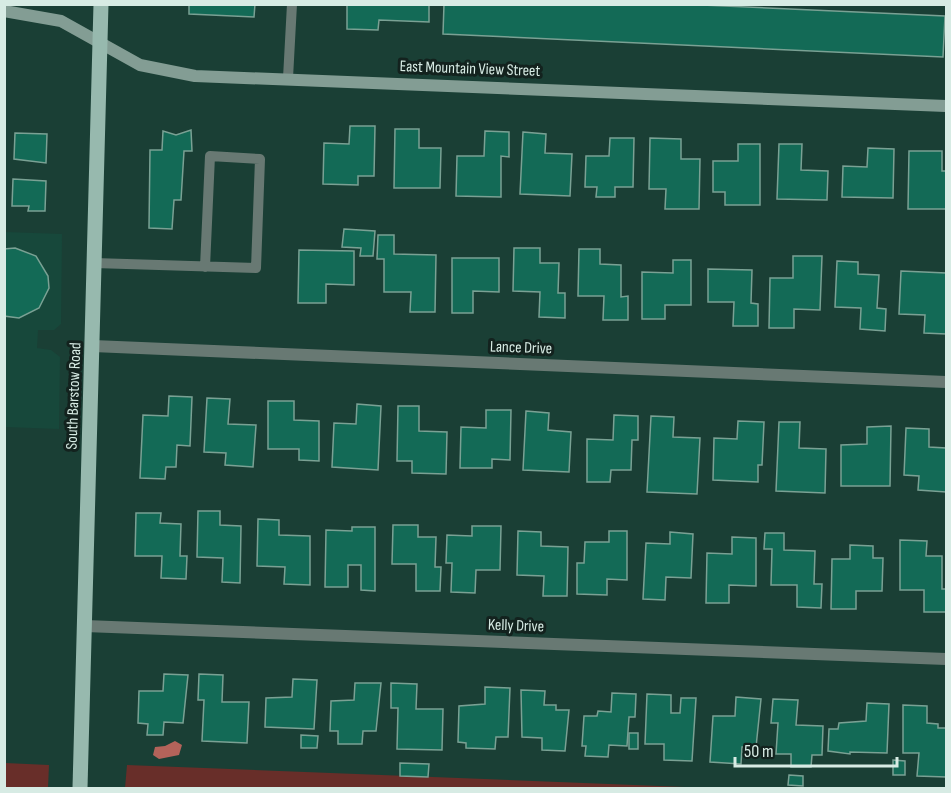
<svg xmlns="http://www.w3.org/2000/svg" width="951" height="793" viewBox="0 0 951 793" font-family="'Sofia Sans Condensed',sans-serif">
	<rect width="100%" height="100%" fill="#1a3f35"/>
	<path fill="#17483b" d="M 5,232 L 62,234 L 61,324 L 54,330 L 38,330 L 37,348 L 51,350 L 60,357 L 59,429 L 5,427 Z"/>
	<g fill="#682e29">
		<path d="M 5,763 L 49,765 L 48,788 L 5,788 Z"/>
		<path d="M 127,765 L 710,788 L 125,788 Z"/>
	</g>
	<path fill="#b3635a" d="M 175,741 L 182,745 L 179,755 L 159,759 L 153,755 L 155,747 L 165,746 Z"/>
	<g fill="#136a56" stroke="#7aa194" stroke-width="1.5">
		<path d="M 189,4 L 255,4 L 254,17 L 189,14 Z"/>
		<path d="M 347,4 L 429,4 L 429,22 L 379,20 L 378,30 L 347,29 Z"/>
		<path d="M 444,4 L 679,4 L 945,16 L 943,57 L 443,34 Z"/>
		<path d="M 350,126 L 375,126 L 374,176 L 358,176 L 358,185 L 323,184 L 324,143 L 349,144 Z"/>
		<path d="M 395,129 L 419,129 L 419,148 L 441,148 L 440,188 L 394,188 Z"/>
		<path d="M 191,130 L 192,151 L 184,151 L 181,200 L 174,200 L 172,229 L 149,228 L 150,150 L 162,150 L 163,131 L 176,135 Z"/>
		<path d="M 485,131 L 509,132 L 509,157 L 501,156 L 501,197 L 456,196 L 457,156 L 484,156 Z"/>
		<path d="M 523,132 L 546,134 L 545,153 L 572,154 L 570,196 L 520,194 Z"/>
		<path d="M 15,133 L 47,134 L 46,163 L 14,159 Z"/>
		<path d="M 610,138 L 634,138 L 633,187 L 615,187 L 615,197 L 596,197 L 597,187 L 585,187 L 586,156 L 609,156 Z"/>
		<path d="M 650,138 L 681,139 L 681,159 L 700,159 L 699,209 L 665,209 L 666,189 L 649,189 Z"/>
		<path d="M 738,144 L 760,144 L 760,205 L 725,205 L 725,192 L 713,192 L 713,161 L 738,161 Z"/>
		<path d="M 779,144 L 802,144 L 801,170 L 828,171 L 827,200 L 777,199 Z"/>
		<path d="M 868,148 L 894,149 L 893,198 L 842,197 L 843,166 L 867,167 Z"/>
		<path d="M 909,151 L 942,151 L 942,171 L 946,171 L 946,209 L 908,209 Z"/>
		<path d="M 13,179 L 46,181 L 45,211 L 28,211 L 29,206 L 12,206 Z"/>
		<path d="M 344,229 L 375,231 L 373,256 L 360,256 L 361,248 L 342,247 Z"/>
		<path d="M 378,235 L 394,235 L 394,254 L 436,255 L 435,312 L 410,312 L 411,292 L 384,292 L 384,259 L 377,259 Z"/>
		<path d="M 15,248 L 36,256 L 48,276 L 49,288 L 39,308 L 19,318 L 4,316 L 4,249 Z"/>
		<path d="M 514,248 L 540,248 L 540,263 L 559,263 L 558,293 L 565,293 L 565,318 L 539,317 L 540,292 L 513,291 Z"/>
		<path d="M 579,249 L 600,249 L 600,264 L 621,265 L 621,297 L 628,296 L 628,320 L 603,320 L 604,296 L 578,296 Z"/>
		<path d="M 299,250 L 354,251 L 354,285 L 326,284 L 326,303 L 298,303 Z"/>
		<path d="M 793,256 L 822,256 L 820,310 L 794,309 L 794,328 L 769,328 L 770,278 L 793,278 Z"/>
		<path d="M 452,258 L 499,258 L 499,292 L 473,291 L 473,313 L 452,313 Z"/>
		<path d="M 673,260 L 691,260 L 691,305 L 665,305 L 665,319 L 642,319 L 642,272 L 673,273 Z"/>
		<path d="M 837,261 L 858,262 L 858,274 L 879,275 L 877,308 L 886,309 L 885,331 L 860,329 L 861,308 L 835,307 Z"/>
		<path d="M 708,269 L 752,270 L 751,303 L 758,304 L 758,326 L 733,326 L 734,302 L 708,302 Z"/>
		<path d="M 901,271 L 946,273 L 946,334 L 924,333 L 925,315 L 899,314 Z"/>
		<path d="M 169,396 L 192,397 L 190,446 L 177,445 L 176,467 L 166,467 L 165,479 L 140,478 L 143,415 L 168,416 Z"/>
		<path d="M 207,398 L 230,399 L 228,424 L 256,425 L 253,467 L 225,465 L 226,453 L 204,452 Z"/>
		<path d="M 268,401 L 294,401 L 294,420 L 319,421 L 319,461 L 299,460 L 299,449 L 268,449 Z"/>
		<path d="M 357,404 L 381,406 L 378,470 L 332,467 L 334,423 L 356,424 Z"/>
		<path d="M 398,406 L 419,406 L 419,431 L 447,432 L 446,474 L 412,473 L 412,461 L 397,461 Z"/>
		<path d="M 486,410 L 511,410 L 510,460 L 492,459 L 492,468 L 460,468 L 461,427 L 486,428 Z"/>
		<path d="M 526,411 L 549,413 L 548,430 L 571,432 L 569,472 L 523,470 Z"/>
		<path d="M 614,415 L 638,416 L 638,440 L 632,440 L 631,470 L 611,470 L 610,482 L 587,482 L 587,439 L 613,440 Z"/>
		<path d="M 651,416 L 674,417 L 673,437 L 700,438 L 697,494 L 647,492 Z"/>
		<path d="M 738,421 L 764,422 L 762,465 L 758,465 L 758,482 L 713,480 L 714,438 L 737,439 Z"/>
		<path d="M 779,422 L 800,422 L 799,448 L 826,449 L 825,493 L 776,491 Z"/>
		<path d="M 891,426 L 890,486 L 841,486 L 841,445 L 867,444 L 867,427 Z"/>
		<path d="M 906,428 L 929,429 L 929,447 L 946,448 L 946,492 L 918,490 L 919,476 L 904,475 Z"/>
		<path d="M 198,511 L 220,511 L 220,525 L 241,526 L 240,583 L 222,582 L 223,558 L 197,557 Z"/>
		<path d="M 136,513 L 161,513 L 160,523 L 181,524 L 180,556 L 187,556 L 186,579 L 161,578 L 162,556 L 135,556 Z"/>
		<path d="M 258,519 L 279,520 L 279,535 L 310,536 L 310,585 L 284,584 L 285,567 L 257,566 Z"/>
		<path d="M 393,525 L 418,525 L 418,537 L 436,537 L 435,567 L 441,567 L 440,591 L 416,591 L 416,564 L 392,564 Z"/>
		<path d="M 472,526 L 501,526 L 500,570 L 476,570 L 475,593 L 451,592 L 452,563 L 446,563 L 447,535 L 472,536 Z"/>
		<path d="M 352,527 L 375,527 L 375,591 L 361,590 L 361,565 L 348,565 L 348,587 L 325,587 L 326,530 L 352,531 Z"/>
		<path d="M 518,531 L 541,532 L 541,546 L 568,547 L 567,596 L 543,596 L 544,576 L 517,575 Z"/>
		<path d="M 609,531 L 627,531 L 627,580 L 607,579 L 607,595 L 577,594 L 577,563 L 584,563 L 585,542 L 609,542 Z"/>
		<path d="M 670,532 L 693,534 L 691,578 L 666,577 L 665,600 L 643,599 L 646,543 L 670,544 Z"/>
		<path d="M 765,533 L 784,533 L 784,550 L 815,551 L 814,584 L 822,584 L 821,608 L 797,607 L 797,585 L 771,585 L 772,549 L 764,549 Z"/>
		<path d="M 732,537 L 756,538 L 756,586 L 729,585 L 729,603 L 706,603 L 707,553 L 732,554 Z"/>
		<path d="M 900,540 L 927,541 L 926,556 L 942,556 L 942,589 L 946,589 L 946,612 L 924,612 L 924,590 L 900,590 Z"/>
		<path d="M 850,545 L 873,546 L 873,558 L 883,558 L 882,591 L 856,591 L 856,609 L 831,609 L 832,559 L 850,559 Z"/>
		<path d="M 164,674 L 188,675 L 183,723 L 164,722 L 163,735 L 147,735 L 148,724 L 138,723 L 139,691 L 163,691 Z"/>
		<path d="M 199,674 L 223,675 L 222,702 L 249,702 L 247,743 L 202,741 L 204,700 L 198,700 Z"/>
		<path d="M 293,679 L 317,680 L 314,729 L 265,727 L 266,698 L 292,697 Z"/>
		<path d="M 355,683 L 381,683 L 376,731 L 363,731 L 362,744 L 338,744 L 338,731 L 330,731 L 331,701 L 354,700 Z"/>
		<path d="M 391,683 L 417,684 L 416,709 L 443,709 L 442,750 L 397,749 L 398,708 L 391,708 Z"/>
		<path d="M 485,687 L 510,688 L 508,737 L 496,737 L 495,749 L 466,748 L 466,743 L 458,742 L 459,706 L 485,704 Z"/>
		<path d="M 521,690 L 545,691 L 544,705 L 556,705 L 556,710 L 569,710 L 565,751 L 542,750 L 542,738 L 522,737 Z"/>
		<path d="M 612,693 L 636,694 L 635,717 L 629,717 L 627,746 L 609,745 L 608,757 L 585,756 L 586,746 L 582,746 L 584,716 L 597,716 L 598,711 L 611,712 Z"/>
		<path d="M 647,694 L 671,695 L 671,713 L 680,713 L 681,698 L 696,698 L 692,761 L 664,760 L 664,744 L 645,744 Z"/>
		<path d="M 736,697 L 761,699 L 756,747 L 742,747 L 741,764 L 710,762 L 713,716 L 735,716 Z"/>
		<path d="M 773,699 L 798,700 L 796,725 L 823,726 L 822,755 L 812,755 L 811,767 L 791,767 L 791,754 L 776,754 L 778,723 L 771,723 Z"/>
		<path d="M 867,703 L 889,704 L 887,753 L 850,752 L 850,754 L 828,751 L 829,729 L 838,729 L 839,723 L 866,721 Z"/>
		<path d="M 903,705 L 927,706 L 927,723 L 938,724 L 938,728 L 946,728 L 946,777 L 917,776 L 919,753 L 903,753 Z"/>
		<rect x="629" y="733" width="9" height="16"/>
		<path d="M 301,735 L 318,736 L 317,748 L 301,748 Z"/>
		<path d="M 893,760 L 905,761 L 905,775 L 893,775 Z"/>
		<path d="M 400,763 L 429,764 L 428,777 L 400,776 Z"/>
		<path d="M 789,775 L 803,776 L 803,786 L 788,785 Z"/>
	</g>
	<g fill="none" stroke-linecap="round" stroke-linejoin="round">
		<g stroke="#687973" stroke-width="10">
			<path d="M 288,78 L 292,4"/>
			<path d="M 94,263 L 256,268 L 260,159 L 210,156 L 205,267"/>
		</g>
		<g stroke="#687973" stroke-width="12">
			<path d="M 93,346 L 946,382"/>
			<path d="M 85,626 L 946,659"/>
		</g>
		<path stroke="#839d94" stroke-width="12" d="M 4,11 L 61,21 L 140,65 L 195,76 L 946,106"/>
		<path stroke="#97b9ae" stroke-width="15" d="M 80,788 L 101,4"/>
	</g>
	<g text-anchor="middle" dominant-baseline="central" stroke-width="6" stroke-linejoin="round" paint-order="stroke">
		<g font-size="16" fill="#d7ebe4" stroke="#13221e">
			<text transform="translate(470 69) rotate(2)">East Mountain View Street</text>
			<text transform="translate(521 348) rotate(2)">Lance Drive</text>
			<text transform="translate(74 396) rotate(-88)">South Barstow Road</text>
			<text transform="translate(516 626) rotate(2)">Kelly Drive</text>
		</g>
	</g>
	<rect width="951" height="793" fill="none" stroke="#d7ebe4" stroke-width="12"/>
	<path d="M735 757v9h162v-9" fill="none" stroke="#d7ebe4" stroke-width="3"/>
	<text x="744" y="757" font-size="18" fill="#d7ebe4" stroke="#13221e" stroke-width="4.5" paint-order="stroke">50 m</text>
</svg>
